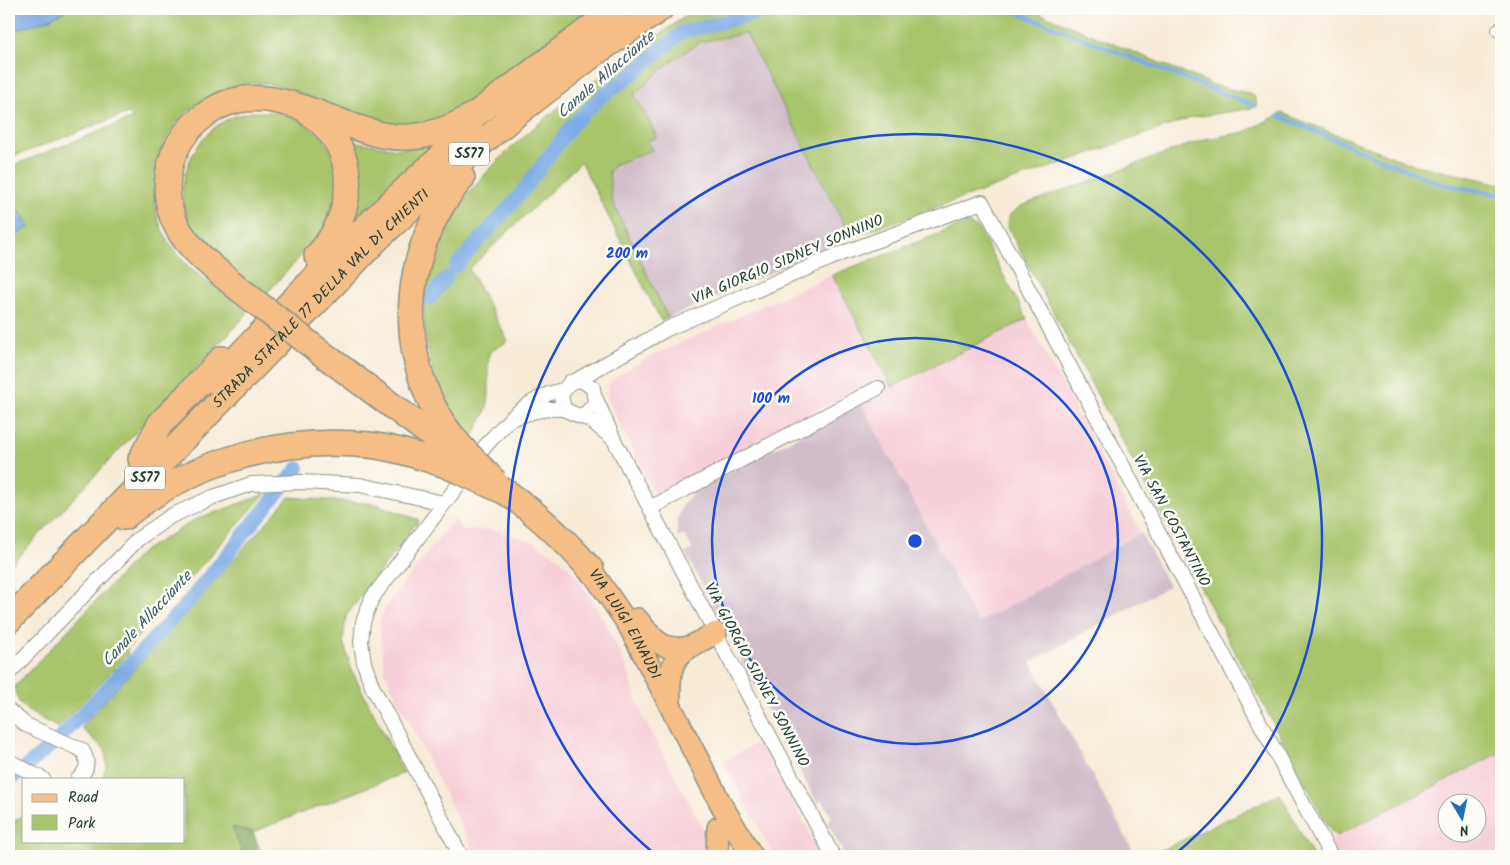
<svg xmlns="http://www.w3.org/2000/svg" width="1510" height="865" viewBox="0 0 1510 865" font-family="Kalam,sans-serif">
	<rect width="100%" height="100%" fill="#fdfcf7"/>
	<filter id="ink" filterUnits="userSpaceOnUse"><feTurbulence type="fractalNoise" baseFrequency=".02" numOctaves="2"/><feDisplacementMap in="SourceGraphic" scale="10" xChannelSelector="R" yChannelSelector="G"/><feConvolveMatrix kernelMatrix="1 2 1 2 8 2 1 2 1" color-interpolation-filters="sRGB"/></filter>
	<filter id="wash" filterUnits="userSpaceOnUse"><feTurbulence type="fractalNoise" baseFrequency=".0096" numOctaves="4" result="noise"/><feDisplacementMap in="SourceGraphic" scale="20" xChannelSelector="R" yChannelSelector="G"/><feGaussianBlur stdDeviation="1.12" result="paint"/><feColorMatrix in="noise" values="0 0 0 0 0 0 0 0 0 0 0 0 0 0 0 0 0 1.4 0 .05"/><feComposite in="paint" operator="in"/></filter>
	<g filter="url(#wash)">
		<rect width="100%" height="100%" fill="#f7ebd8"/>
		<g fill="#f6cfd8" fill-rule="evenodd">
			<path d="M 832,275 L 892,387 L 1027,319 L 1141,533 L 978,624 L 855,391 L 655,495 L 608,400 L 607,387 L 614,378 L 647,358 Z"/>
			<path d="M 454,519 L 464,530 L 495,530 L 534,542 L 558,557 L 580,580 L 604,621 L 626,665 L 642,716 L 704,830 L 711,850 L 710,856 L 476,856 L 385,673 L 379,622 L 388,603 Z"/>
			<path d="M 761,741 L 816,845 L 821,856 L 774,856 L 723,761 Z"/>
			<path d="M 1501,752 L 1501,856 L 1331,856 L 1323,843 ZM 1448,802 L 1478,802 L 1478,832 L 1448,832 Z"/>
		</g>
		<g fill="#d1bdca">
			<path d="M 746,33 L 851,237 L 668,318 L 612,201 L 609,171 L 615,164 L 652,150 L 633,95 L 674,59 L 699,42 Z"/>
			<path d="M 861,403 L 978,623 L 1141,533 L 1169,586 L 1031,662 L 1136,856 L 845,856 L 828,823 L 832,817 L 823,800 L 817,803 L 685,553 L 692,549 L 685,536 L 677,536 L 677,521 L 682,506 L 694,491 Z"/>
		</g>
		<g fill="#a9c56c" stroke="#648150">
			<path d="M 68,9 L 600,9 C 557,41 515,78 468,104 C 460,108 450,115 441,118 C 429,122 410,127 397,126 C 333,123 279,58 214,94 C 204,100 195,105 186,113 C 171,129 159,146 156,168 C 144,246 195,271 248,313 L 9,567 L 9,167 L 133,118 L 128,113 L 9,158 L 9,32 L 47,20 Z"/>
			<path d="M 695,9 L 1029,9 L 1216,86 L 1253,94 L 1257,104 L 1253,108 L 1194,117 L 851,237 L 746,33 L 700,42 L 674,59 L 634,94 L 657,137 L 647,141 L 652,150 L 615,164 L 609,171 L 612,201 L 668,318 L 661,321 L 581,162 L 469,269 L 508,341 L 490,352 C 485,370 492,389 487,408 C 484,418 476,427 473,437 C 442,406 432,382 426,338 C 424,321 422,302 424,285 C 425,275 430,262 433,253 C 474,151 609,73 695,9 Z"/>
			<path d="M 251,112 L 277,112 L 302,121 L 323,138 L 337,161 L 340,213 L 267,293 C 242,275 210,258 194,232 C 169,194 188,141 226,120 C 233,116 243,114 251,112 Z"/>
			<path d="M 1282,113 L 1411,164 L 1501,184 L 1501,752 L 1337,836 L 1332,833 L 1007,226 L 1008,216 L 1021,206 L 1205,139 L 1245,132 Z"/>
			<path d="M 352,141 L 398,149 L 439,143 L 349,224 L 346,147 Z"/>
			<path d="M 967,223 L 978,228 L 1027,319 L 892,387 L 832,275 Z"/>
			<path d="M 265,494 L 127,649 L 128,654 L 58,728 C 42,717 14,711 15,686 L 142,552 L 195,520 Z"/>
			<path d="M 289,497 L 376,504 L 419,520 L 346,616 L 343,641 L 352,671 L 404,773 L 253,832 L 233,827 L 244,856 L 9,856 L 9,824 L 24,815 L 24,841 L 184,841 L 184,779 L 101,779 L 107,766 L 105,749 L 82,729 L 84,724 L 194,604 Z"/>
			<path d="M 1280,794 L 1313,856 L 1149,856 Z"/>
		</g>
		<path fill="#86aa60" stroke="#52744a" d="M 232,827 L 253,832 L 262,856 L 244,856 Z"/>
		<g fill="#7aabe5" stroke="#4c748c">
			<path d="M 9,9 L 68,9 L 47,20 L 9,32 Z"/>
			<path d="M 20,211 L 30,227 L 9,240 L 9,218 Z"/>
		</g>
		<g fill="none" stroke-linecap="round" stroke-linejoin="round">
			<g stroke="#7aabe5" stroke-width="4.5">
				<path d="M 1008,9 L 1255,106"/>
				<path d="M 1279,116 L 1438,183 L 1501,195"/>
			</g>
			<g stroke="#7aabe5" stroke-width="14">
				<path d="M 456,266 L 518,197 L 572,125 L 601,97 L 633,74 L 682,32 L 774,9"/>
				<path d="M 430,298 L 447,277"/>
				<path d="M 9,781 L 59,739 L 189,601 L 298,468"/>
			</g>
		</g>
	</g>
	<g filter="url(#ink)">
		<g fill="none" stroke-linecap="round" stroke-linejoin="round">
			<defs>
				<g id="street">
					<path d="M 1499,30 L 1501,29"/>
					<path d="M 575,381 L 667,329 L 840,254 L 982,202 L 1331,856"/>
					<path d="M 596,399 L 614,440 L 833,856"/>
					<path d="M 579,416 L 590,420 L 611,437"/>
					<path d="M 511,419 C 526,414 544,407 562,409 C 570,410 574,417 584,415 L 595,404 L 593,388 L 581,380 L 570,382 L 561,395 L 564,409"/>
					<path d="M 482,450 C 504,424 527,397 562,390"/>
					<path d="M 459,484 L 372,598 L 363,622 L 361,642 L 364,663 L 372,686 L 461,856"/>
					<path d="M 650,508 L 878,388"/>
					<path d="M 9,673 L 138,539 L 171,516 L 213,497 L 251,484 L 301,482 L 360,485 L 444,503"/>
					<path d="M 9,711 L 26,725 L 82,750 C 89,760 88,771 78,779"/>
					<path d="M 9,761 L 43,779"/>
				</g>
				<g id="primary">
					<path id="s1" d="M 591,570 L 628,624 L 722,806 L 752,856"/>
					<path d="M 637,619 C 652,638 662,653 689,647"/>
					<path d="M 670,700 C 668,654 678,653 716,633"/>
					<path d="M 717,856 L 718,828"/>
				</g>
				<g id="highway">
					<path d="M 309,113 C 362,150 356,213 317,256"/>
					<path d="M 239,289 C 200,256 158,229 169,170 C 173,150 184,132 200,119 C 256,70 323,122 382,135 C 415,142 448,131 476,114 L 616,9"/>
					<path d="M 320,352 L 454,452"/>
					<path d="M 215,381 C 298,295 380,208 471,131"/>
					<path d="M 460,446 C 454,438 447,430 442,422 C 394,346 404,244 462,178"/>
					<path d="M 141,459 L 160,424 L 222,359"/>
					<path d="M 506,492 C 539,515 565,540 591,570"/>
					<path d="M 124,517 C 191,461 282,436 369,445 C 396,448 421,457 446,465"/>
					<path id="s2" d="M 9,620 L 378,238 L 479,145 L 520,111 L 595,53 L 660,9"/>
				</g>
			</defs>
			<use href="#street" stroke="#8b9486" stroke-width="16"/>
			<use href="#primary" stroke="#8b9486" stroke-width="24"/>
			<use href="#highway" stroke="#8b9486" stroke-width="28"/>
			<use href="#street" stroke="#fff" stroke-width="14"/>
			<use href="#primary" stroke="#f6be87" stroke-width="21"/>
			<use href="#highway" stroke="#f6be87" stroke-width="25"/>
			<defs>
				<g id="highway-bridge">
					<path d="M 239,289 L 320,352"/>
					<path d="M 460,446 L 495,482"/>
					<path d="M 446,465 L 506,492"/>
				</g>
			</defs>
			<use href="#highway-bridge" stroke="#8b9486" stroke-width="28" stroke-linecap="butt"/>
			<use href="#highway-bridge" stroke="#f6be87" stroke-width="25"/>
		</g>
	</g>
	<g fill="none" stroke="#1d4ed8" stroke-width="2.5">
		<circle cx="915" cy="541" r="203"/>
		<path d="M656 855A407 407 0 1 1 1174 855"/>
	</g>
	<g text-anchor="middle" dominant-baseline="central" stroke-width="5" stroke-linejoin="round" paint-order="stroke">
		<g fill="#fdfcf7" stroke="#62766e" stroke-width="1">
			<rect x="449" y="142.5" width="40" height="23" rx="4"/>
			<rect x="125" y="466.5" width="40" height="23" rx="4"/>
		</g>
		<g font-size="14" font-weight="bold" fill="#1f3d34">
			<text x="469" y="154">SS77</text>
			<text x="145" y="478">SS77</text>
		</g>
		<g font-size="15" fill="#1f3d34" stroke="#fdfcf7">
			<text transform="translate(788 260) rotate(-23)">VIA GIORGIO SIDNEY SONNINO</text>
			<text stroke="none"><textPath href="#s2" startOffset="448">STRADA STATALE 77 DELLA VAL DI CHIENTI</textPath></text>
			<text transform="translate(1171 521) rotate(62)">VIA SAN COSTANTINO</text>
			<text stroke="none"><textPath href="#s1" startOffset="64">VIA LUIGI EINAUDI</textPath></text>
			<text transform="translate(756 675) rotate(62)">VIA GIORGIO SIDNEY SONNINO</text>
		</g>
		<g font-size="16" font-style="italic" fill="#3a5e69" stroke="#fdfcf7">
			<text transform="translate(606 75) rotate(-41)">Canale Allacciante</text>
			<text transform="translate(147 619) rotate(-47)">Canale Allacciante</text>
		</g>
	</g>
	<circle cx="915" cy="541" r="8" fill="#1d4ed8" stroke="#fdfcf7" stroke-width="2.5"/>
	<g font-size="15" text-anchor="middle" font-weight="bold" fill="#1d4ed8" stroke="#fdfcf7" stroke-width="5" stroke-linejoin="round" paint-order="stroke">
		<text x="627" y="258">200 m</text>
		<text x="771" y="403">100 m</text>
	</g>
	<rect width="1510" height="865" fill="none" stroke="#fdfcf7" stroke-width="30"/>
	<rect x="22" y="778" width="162" height="65" fill="#fdfcf7" stroke="#a4b0a9"/>
	<rect x="32" y="794" width="25" height="8" fill="#f6be87" stroke="#a4b0a9"/>
	<text x="68" y="802" font-size="15" fill="#1f3d34">Road</text>
	<rect x="32" y="815" width="25" height="15" fill="#a9c56c" stroke="#a4b0a9"/>
	<text x="68" y="828" font-size="15" fill="#1f3d34">Park</text>
	<g transform="translate(1462 818) rotate(170)"><circle r="24" fill="#fdfcf7" stroke="#a4b0a9"/>
	<path d="M0-4L9 19L0 12L-9 19Z" fill="#1f6fb2"/>
	<text y="-8" font-size="14" font-weight="bold" text-anchor="middle" fill="#1f3d34">N</text>
	</g>
</svg>
